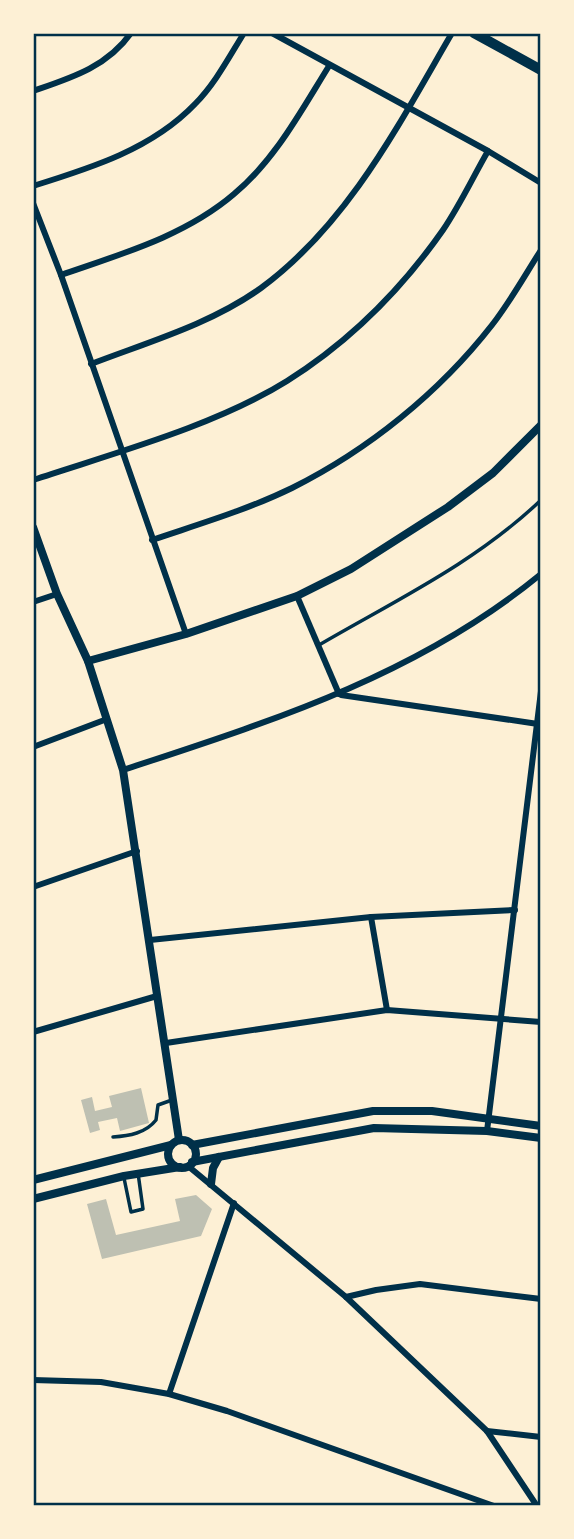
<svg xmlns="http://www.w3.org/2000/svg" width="574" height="1539" viewBox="0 0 574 1539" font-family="'Source Sans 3',sans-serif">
	<rect width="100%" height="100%" fill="#fdf0d5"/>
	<g fill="#bec0b2">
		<path d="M 141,1088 L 149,1123 L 120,1131 L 117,1118 L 98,1122 L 100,1130 L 90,1133 L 81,1100 L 92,1097 L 95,1111 L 112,1107 L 109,1096 Z"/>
		<path d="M 196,1195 L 212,1209 L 201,1236 L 102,1259 L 87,1204 L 106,1199 L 116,1235 L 180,1221 L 175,1199 Z"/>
	</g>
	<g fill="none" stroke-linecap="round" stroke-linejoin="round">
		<g stroke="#003049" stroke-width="3.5">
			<path d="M 319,645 C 396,600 475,563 541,500"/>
			<path d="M 113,1137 C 129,1136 146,1133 156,1120 L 158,1105 L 172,1100"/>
			<path d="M 124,1178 L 131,1212 L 143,1209 L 138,1173"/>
		</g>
		<g stroke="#003049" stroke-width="6">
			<path d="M 272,33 L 488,151 L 541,183"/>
			<path d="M 33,91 C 71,78 107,67 131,33"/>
			<path d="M 33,186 C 91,168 152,149 195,104 C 215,84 229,57 244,33"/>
			<path d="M 33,203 L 61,275 L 186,634"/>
			<path d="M 61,275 C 121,254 185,236 234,194 C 275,160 301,111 329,66"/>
			<path d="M 91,364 C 148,342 211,324 261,288 C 348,224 399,124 452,33"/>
			<path d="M 33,480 C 114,453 215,426 287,381 C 349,342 401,290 443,230 C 460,205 473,177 488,151"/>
			<path d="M 152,540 C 199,524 247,510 292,488 C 368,450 439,393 492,325 C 510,302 525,275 541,250"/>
			<path d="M 297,596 L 339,694"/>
			<path d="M 33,602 L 57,594"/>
			<path d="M 341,695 L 538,724"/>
			<path d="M 33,747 L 107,719"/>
			<path d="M 123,770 C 272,721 418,675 541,574"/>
			<path d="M 33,887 L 137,851"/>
			<path d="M 371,917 L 387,1010"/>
			<path d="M 150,940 L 371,917 L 515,910"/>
			<path d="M 33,1032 L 157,996"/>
			<path d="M 166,1043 L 387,1010 L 541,1022"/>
			<path d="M 487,1131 L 541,691"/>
			<path d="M 188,1166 L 346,1297 L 487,1431 L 537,1506"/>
			<path d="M 346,1297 L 376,1290 L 420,1284 L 541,1299"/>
			<path d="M 33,1380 L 101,1382 L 169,1394 L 227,1411 L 494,1506"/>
			<path d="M 169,1394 L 234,1203"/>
			<path d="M 487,1431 L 541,1437"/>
		</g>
		<g stroke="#003049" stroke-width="8">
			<path d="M 33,527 L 57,594 L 88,661 L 123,770 L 179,1140"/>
			<path d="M 88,661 L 186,634 L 297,596 L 351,569 L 448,507 L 493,473 L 541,425"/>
			<circle cx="182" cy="1154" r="14"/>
			<path d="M 192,1145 L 373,1111 L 432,1111 L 541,1126"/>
			<path d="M 192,1162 L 374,1128 L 487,1131 L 541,1138"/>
			<path d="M 33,1180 L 171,1145"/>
			<path d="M 211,1184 L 213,1168 L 219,1157"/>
			<path d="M 33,1199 L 124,1176 L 180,1167"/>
		</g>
		<path stroke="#003049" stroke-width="10" d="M 474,33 L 541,70"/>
	</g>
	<rect width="574" height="1539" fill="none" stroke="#fdf0d5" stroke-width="70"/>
	<rect x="35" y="35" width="504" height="1469" fill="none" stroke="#003049" stroke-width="2.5"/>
</svg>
